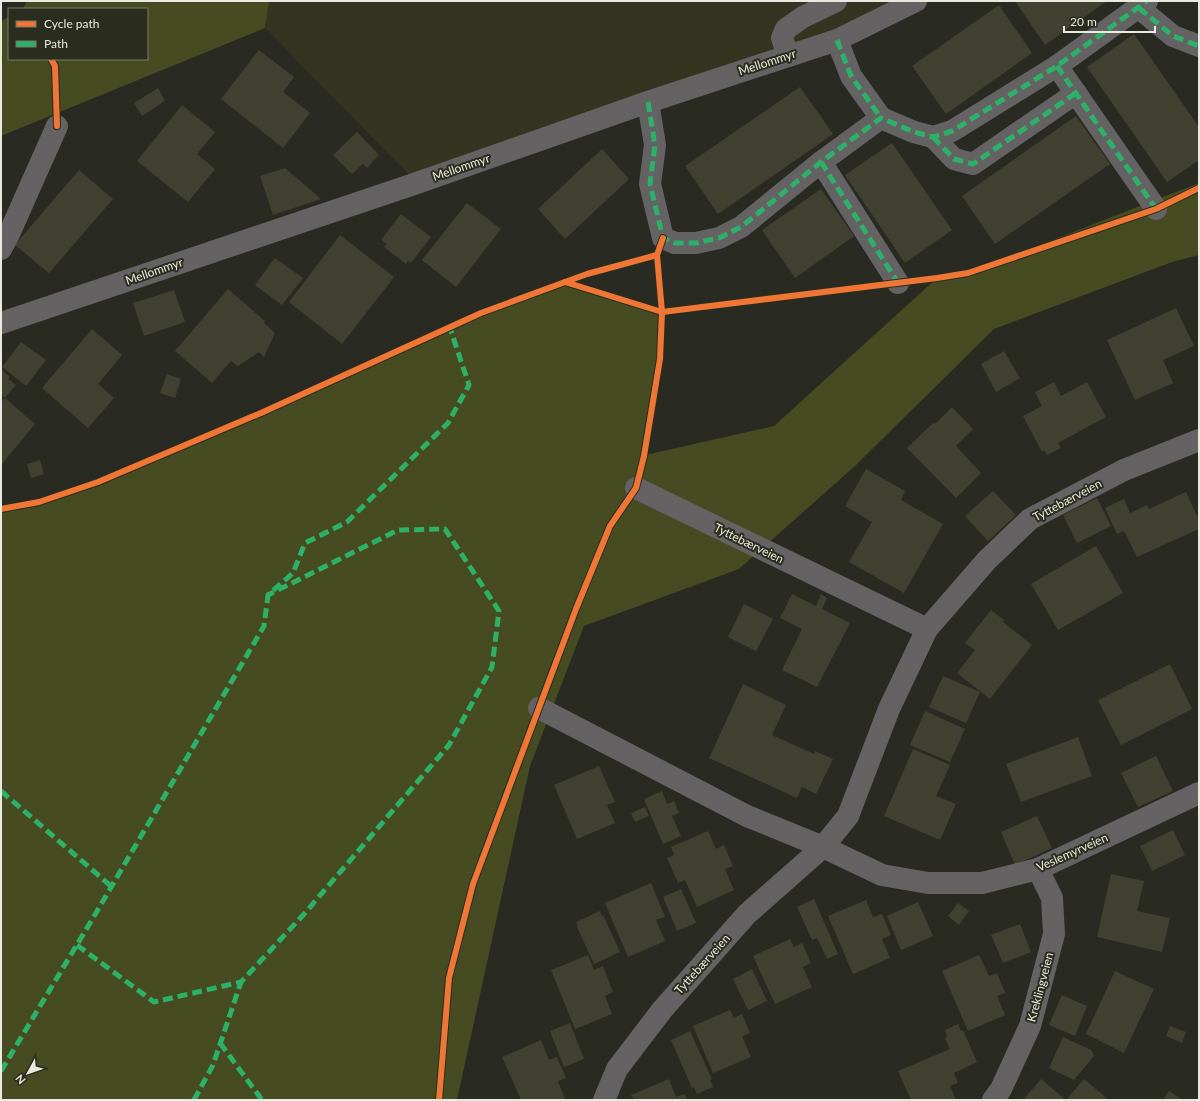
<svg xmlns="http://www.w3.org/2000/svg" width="1200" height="1101" viewBox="0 0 1200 1101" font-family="Lato,sans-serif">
	<rect width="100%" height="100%" fill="#292a22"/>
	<path fill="#333521" d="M 269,1 L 916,1 L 417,183 L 265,28 Z"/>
	<g fill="#464b21">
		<path d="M 27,1 L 269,1 L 265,28 L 1,136 L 1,21 L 9,17 L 9,59 L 147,59 L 147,9 L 23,9 Z"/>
		<path d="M 1199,183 L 1199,255 L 1172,262 L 994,329 L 855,466 L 739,569 L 584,626 L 530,766 L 457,1100 L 1,1100 L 1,509 L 39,502 L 98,482 L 261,413 L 481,313 L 565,282 L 662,312 L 660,359 L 645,455 L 774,426 L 937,278 L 968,273 Z"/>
	</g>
	<g fill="#404130">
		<path d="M 1015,1 L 1107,1 L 1045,45 Z"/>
		<path d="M 999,5 L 1032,53 L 946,114 L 912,66 Z"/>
		<path d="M 1134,34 L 1199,127 L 1199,160 L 1167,182 L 1087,67 Z"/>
		<path d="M 259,50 L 294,77 L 283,92 L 310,113 L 283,148 L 221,99 Z"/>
		<path d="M 800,87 L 833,134 L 718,214 L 685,166 Z"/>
		<path d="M 158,88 L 165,101 L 142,116 L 134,103 Z"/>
		<path d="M 182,105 L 215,132 L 197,154 L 215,169 L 188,202 L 137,161 Z"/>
		<path d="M 1076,116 L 1110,164 L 995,244 L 962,196 Z"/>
		<path d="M 357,132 L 379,155 L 367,168 L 363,164 L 352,174 L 333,155 Z"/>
		<path d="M 892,143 L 952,230 L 905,263 L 845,175 Z"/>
		<path d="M 602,149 L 629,179 L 565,239 L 538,209 Z"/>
		<path d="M 285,168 L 321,199 L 273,215 L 260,176 Z"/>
		<path d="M 79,170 L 113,199 L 49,273 L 15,245 Z"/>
		<path d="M 821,189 L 854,236 L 795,278 L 762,230 Z"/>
		<path d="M 467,203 L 501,229 L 456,287 L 422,260 Z"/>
		<path d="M 401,214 L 431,237 L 411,263 L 408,261 L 406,264 L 384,247 L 387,244 L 381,240 Z"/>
		<path d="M 340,235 L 394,277 L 342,344 L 289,302 Z"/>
		<path d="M 275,258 L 303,278 L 282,305 L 255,285 Z"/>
		<path d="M 228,289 L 265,321 L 264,323 L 275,333 L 264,357 L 259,352 L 238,366 L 231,361 L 212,383 L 175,351 Z"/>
		<path d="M 174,290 L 185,322 L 144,336 L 133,303 Z"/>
		<path d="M 1176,308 L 1194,346 L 1163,360 L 1173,383 L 1135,400 L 1107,340 Z"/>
		<path d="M 92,329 L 122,355 L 98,384 L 114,398 L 88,428 L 42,388 Z"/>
		<path d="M 21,342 L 46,360 L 26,386 L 2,367 Z"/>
		<path d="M 1004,351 L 1020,378 L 996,392 L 981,364 Z"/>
		<path d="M 1,369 L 10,377 L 8,379 L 16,385 L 5,398 L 1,394 Z"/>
		<path d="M 167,374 L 181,379 L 175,398 L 160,393 Z"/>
		<path d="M 1054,382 L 1061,396 L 1087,382 L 1106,417 L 1058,443 L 1061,448 L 1047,455 L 1044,450 L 1042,452 L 1023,416 L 1042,406 L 1035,392 Z"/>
		<path d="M 5,398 L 35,424 L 1,465 L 1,402 Z"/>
		<path d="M 952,407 L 973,429 L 956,446 L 981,473 L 956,498 L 907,448 L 933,423 L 935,424 Z"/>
		<path d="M 40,460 L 44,474 L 31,478 L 27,464 Z"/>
		<path d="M 866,469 L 905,491 L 901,500 L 943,524 L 904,593 L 849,562 L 872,522 L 845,506 Z"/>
		<path d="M 993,491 L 1016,515 L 988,541 L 965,516 Z"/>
		<path d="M 1186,492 L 1199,520 L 1199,529 L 1137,557 L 1124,531 L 1117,534 L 1105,508 L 1124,499 L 1130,513 L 1147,505 L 1149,509 Z"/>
		<path d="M 1097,498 L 1111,526 L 1077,543 L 1063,515 Z"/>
		<path d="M 1096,546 L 1123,593 L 1058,630 L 1031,584 Z"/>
		<path d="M 792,594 L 816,606 L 821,594 L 827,598 L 822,609 L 850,623 L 817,687 L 782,670 L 802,629 L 780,618 Z"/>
		<path d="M 744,604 L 773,619 L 756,651 L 728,637 Z"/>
		<path d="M 991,610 L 1004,620 L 1003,622 L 1032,645 L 990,699 L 957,673 L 975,650 L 965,643 Z"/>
		<path d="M 1170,664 L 1192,709 L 1121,745 L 1098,700 Z"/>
		<path d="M 943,676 L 980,692 L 966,723 L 929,707 Z"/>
		<path d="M 743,684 L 786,705 L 772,735 L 814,754 L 815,751 L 833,759 L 816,794 L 802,787 L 797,798 L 709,758 Z"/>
		<path d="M 925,711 L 965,729 L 950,762 L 910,745 Z"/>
		<path d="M 1078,737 L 1092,776 L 1021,802 L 1006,764 Z"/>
		<path d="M 913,749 L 950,765 L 936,796 L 956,804 L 940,840 L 884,816 Z"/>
		<path d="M 1156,756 L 1173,791 L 1138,807 L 1121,773 Z"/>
		<path d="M 599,766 L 615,802 L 607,805 L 615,823 L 577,839 L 554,785 Z"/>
		<path d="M 662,791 L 667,804 L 674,801 L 679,813 L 672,816 L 681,836 L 663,844 L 644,799 Z"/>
		<path d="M 645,807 L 649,816 L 635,822 L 631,813 Z"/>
		<path d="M 1037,816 L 1052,848 L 1015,865 L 1001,832 Z"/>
		<path d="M 1173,830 L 1185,855 L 1152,871 L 1140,846 Z"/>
		<path d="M 708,831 L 716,849 L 724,845 L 733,866 L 725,869 L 734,890 L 697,907 L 685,880 L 678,883 L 667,858 L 674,855 L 671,847 Z"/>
		<path d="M 1111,874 L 1144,881 L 1137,911 L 1170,918 L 1162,952 L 1097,937 Z"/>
		<path d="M 651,883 L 665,917 L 656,920 L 665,941 L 628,957 L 605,903 Z"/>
		<path d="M 681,889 L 696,923 L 677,931 L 663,897 Z"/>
		<path d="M 814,899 L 838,954 L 827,959 L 817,938 L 812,940 L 797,907 Z"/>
		<path d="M 866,900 L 873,917 L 882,914 L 891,935 L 882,939 L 890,958 L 853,974 L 828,916 Z"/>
		<path d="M 918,902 L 933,936 L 901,950 L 887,916 Z"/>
		<path d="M 958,903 L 969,911 L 959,925 L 948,916 Z"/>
		<path d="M 600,911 L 602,916 L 603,915 L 620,952 L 594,964 L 577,927 L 578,927 L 576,922 Z"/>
		<path d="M 1020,924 L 1031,952 L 1003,963 L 991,935 Z"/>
		<path d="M 790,939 L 794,947 L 802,943 L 811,963 L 803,967 L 812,987 L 775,1004 L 753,956 Z"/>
		<path d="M 588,955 L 594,970 L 603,966 L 613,992 L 605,996 L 612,1014 L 575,1029 L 551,970 Z"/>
		<path d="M 979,955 L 989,976 L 997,973 L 1005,993 L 997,996 L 1005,1015 L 968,1031 L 942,971 Z"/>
		<path d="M 752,969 L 767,1001 L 748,1010 L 733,979 Z"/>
		<path d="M 1115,971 L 1154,989 L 1124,1053 L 1086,1034 Z"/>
		<path d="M 1062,995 L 1087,1006 L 1075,1036 L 1049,1025 Z"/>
		<path d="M 730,1010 L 734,1018 L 742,1014 L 750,1033 L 742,1036 L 751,1057 L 713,1073 L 693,1026 Z"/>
		<path d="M 570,1023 L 584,1059 L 564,1067 L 550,1031 Z"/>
		<path d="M 958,1024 L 961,1031 L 963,1030 L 977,1062 L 954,1073 L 958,1083 L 950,1086 L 956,1100 L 911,1100 L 898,1071 L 950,1049 L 945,1038 L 947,1037 L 945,1030 Z"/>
		<path d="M 1170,1026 L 1186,1032 L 1182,1043 L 1166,1036 Z"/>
		<path d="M 690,1031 L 712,1079 L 710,1080 L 713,1087 L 697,1094 L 694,1087 L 692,1088 L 671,1040 Z"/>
		<path d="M 1063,1037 L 1091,1050 L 1094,1056 L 1074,1080 L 1049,1068 Z"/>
		<path d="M 541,1040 L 549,1060 L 557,1057 L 566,1078 L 558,1081 L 565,1099 L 562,1100 L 521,1100 L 502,1057 Z"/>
		<path d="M 669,1079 L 676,1097 L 685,1094 L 687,1100 L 634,1100 L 631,1095 Z"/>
		<path d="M 1041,1079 L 1066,1100 L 1023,1100 Z"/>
		<path d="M 1084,1079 L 1109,1100 L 1066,1100 Z"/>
		<path d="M 1169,1091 L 1183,1100 L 1163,1100 Z"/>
	</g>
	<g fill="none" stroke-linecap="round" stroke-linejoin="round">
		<g stroke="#646263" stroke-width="22">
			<path d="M 1139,8 L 1173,36 L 1199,46"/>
			<path d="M 837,40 L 851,76 L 881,118"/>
			<path d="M 788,56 L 782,38 L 786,29 L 803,17 L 836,1"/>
			<path d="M 1057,66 L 1156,209"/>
			<path d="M 648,102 L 655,145 L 650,184 L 663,238 L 675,243 L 696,243 L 719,238 L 741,227 L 821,162 L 881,118 L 914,132 L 933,137 L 952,131 L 1057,66 L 1147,1"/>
			<path d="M 933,137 L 954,159 L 973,164 L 1076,93"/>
			<path d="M 821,162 L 898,283"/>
			<path d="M 1,249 L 9,234 L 57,126"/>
			<path d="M 1,323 L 417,183 L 648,102 L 837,40 L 916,1"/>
			<path d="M 636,488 L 927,629"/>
			<path d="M 539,708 L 747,816 L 823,847 L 882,875 L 928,883 L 982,883 L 1038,869 L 1199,793"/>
			<path d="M 604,1100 L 617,1069 L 662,1010 L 747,914 L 823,847 L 848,816 L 889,709 L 927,629 L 987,560 L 1030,519 L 1124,470 L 1199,440"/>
			<path d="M 993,1100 L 1001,1089 L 1030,1026 L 1054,934 L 1052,898 L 1038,869"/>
		</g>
		<g stroke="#2db169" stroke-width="5" stroke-dasharray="10 5" stroke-linecap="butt">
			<path d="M 1139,8 L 1173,36 L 1199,46"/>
			<path d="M 837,40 L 851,76 L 881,118"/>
			<path d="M 1057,66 L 1156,209"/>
			<path d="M 648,102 L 655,145 L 650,184 L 663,238 L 675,243 L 696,243 L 719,238 L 741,227 L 821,162 L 881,118 L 914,132 L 933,137 L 952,131 L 1057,66 L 1147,1"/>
			<path d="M 933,137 L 954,159 L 973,164 L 1076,93"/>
			<path d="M 821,162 L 898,283"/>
			<path d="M 1,791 L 112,887"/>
			<path d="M 77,945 L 154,1002 L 241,982 L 305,913 L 449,745 L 492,667 L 499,611 L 445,529 L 398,530 L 268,595"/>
			<path d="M 220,1043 L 262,1100"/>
			<path d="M 1,1071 L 96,913 L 264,626 L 268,595 L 293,573 L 305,543 L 347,522 L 448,423 L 469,385 L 450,328"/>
			<path d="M 194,1100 L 213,1065 L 241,982"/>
		</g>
		<defs>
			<g id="cycleway">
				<path d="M 51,59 L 55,66 L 57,126"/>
				<path d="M 565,282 L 662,312 L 937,278 L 968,273 L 1156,209 L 1199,188"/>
				<path d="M 1,509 L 39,502 L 98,482 L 261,413 L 481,313 L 587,274 L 657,255"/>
				<path d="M 439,1100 L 449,978 L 473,884 L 576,609 L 610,526 L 636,488 L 644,456 L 660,359 L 662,312 L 657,255 L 663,238"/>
			</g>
		</defs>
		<use href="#cycleway" stroke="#2b2e1e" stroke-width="8"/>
		<use href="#cycleway" stroke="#f07635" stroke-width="6"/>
	</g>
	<g text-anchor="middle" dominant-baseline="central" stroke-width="4" stroke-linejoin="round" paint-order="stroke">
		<g font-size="12" fill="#e9ebe1" stroke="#2b2e1e">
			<text transform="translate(767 62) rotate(-18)">Mellommyr</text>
			<text transform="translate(461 167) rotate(-19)">Mellommyr</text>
			<text transform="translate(154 271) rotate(-19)">Mellommyr</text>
			<text transform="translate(1067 500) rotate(-28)">Tyttebærveien</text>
			<text transform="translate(749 543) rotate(26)">Tyttebærveien</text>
			<text transform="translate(1072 852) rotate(-24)">Veslemyrveien</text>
			<text transform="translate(702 964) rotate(-48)">Tyttebærveien</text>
			<text transform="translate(1040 987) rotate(-75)">Kreklingveien</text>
		</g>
	</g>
	<rect width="1200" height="1101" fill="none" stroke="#e9ebe1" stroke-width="4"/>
	<rect x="8" y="8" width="140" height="52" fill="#2b2e1e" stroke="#777a6c"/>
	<rect x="16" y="21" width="20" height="6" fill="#f07635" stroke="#777a6c"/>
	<text x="44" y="28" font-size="12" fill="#e9ebe1">Cycle path</text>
	<rect x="16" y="41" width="20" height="6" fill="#2db169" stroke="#777a6c"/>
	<text x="44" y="48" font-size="12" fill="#e9ebe1">Path</text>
	<g transform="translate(28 1073) rotate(230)" stroke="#2b2e1e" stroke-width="3" paint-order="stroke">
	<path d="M0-3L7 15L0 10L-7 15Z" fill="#e9ebe1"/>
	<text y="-6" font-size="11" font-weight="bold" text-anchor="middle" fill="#e9ebe1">N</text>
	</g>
	<path d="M1064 26v6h91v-6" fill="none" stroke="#e9ebe1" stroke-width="2"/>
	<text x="1070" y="26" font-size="12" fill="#e9ebe1" stroke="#2b2e1e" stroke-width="3" paint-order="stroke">20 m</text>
</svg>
